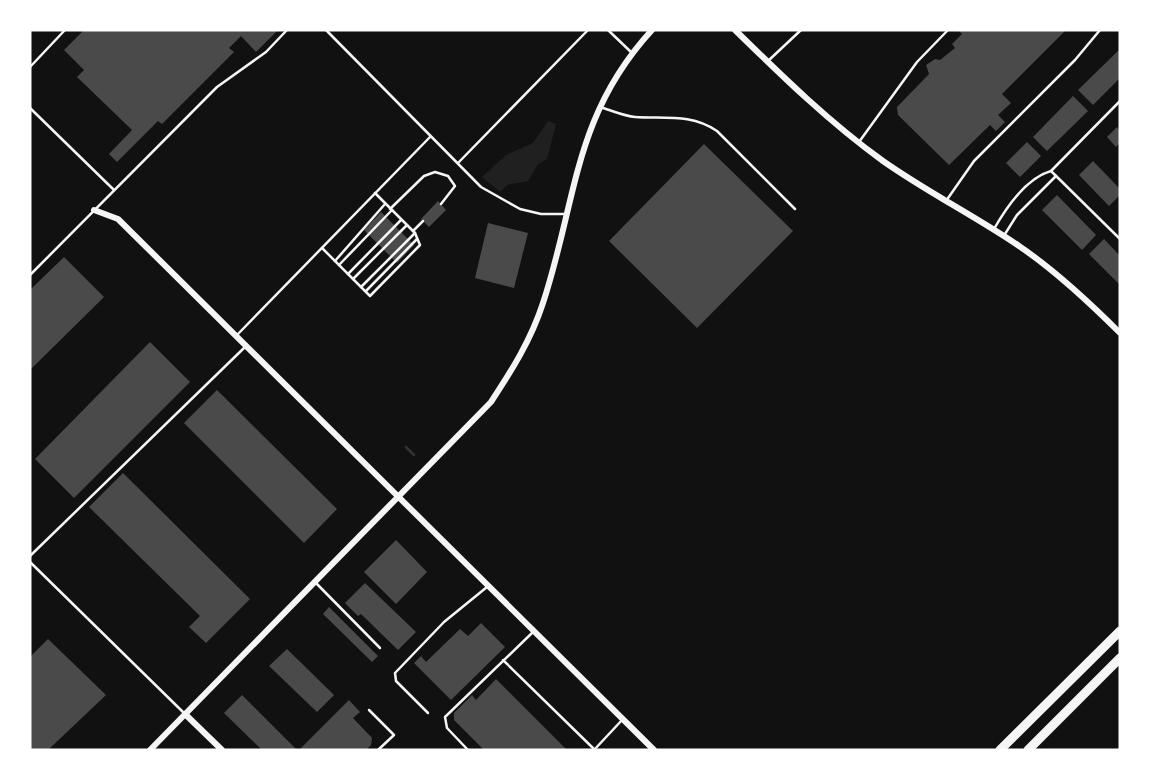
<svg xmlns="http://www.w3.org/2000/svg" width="1150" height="780" viewBox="0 0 1150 780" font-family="'Work Sans',sans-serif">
	<rect width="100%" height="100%" fill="#111"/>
	<path fill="#202020" d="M 548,121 L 556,124 L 547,159 L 538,164 L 528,181 L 507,185 L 500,192 L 482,177 L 506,155 L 533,143 Z"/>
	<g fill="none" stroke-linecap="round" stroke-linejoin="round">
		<path stroke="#333" stroke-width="2.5" d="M 406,447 L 414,455"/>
	</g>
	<g fill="#4a4a4a">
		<path d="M 84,30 L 278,30 L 256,52 L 241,36 L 229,48 L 234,52 L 162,124 L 158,121 L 117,162 L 109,154 L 132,130 L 77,77 L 84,70 L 64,50 Z"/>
		<path d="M 958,30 L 1066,30 L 1002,94 L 1011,103 L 998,115 L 1005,122 L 996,131 L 990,125 L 949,165 L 898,115 L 897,107 L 929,74 L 926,65 L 935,59 L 940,60 L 955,48 L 952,44 L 962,34 Z"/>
		<path d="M 1120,49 L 1120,78 L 1093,105 L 1078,90 Z"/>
		<path d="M 1073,96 L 1088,111 L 1047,151 L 1033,137 Z"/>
		<path d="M 1117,127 L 1120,131 L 1120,143 L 1116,147 L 1107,137 Z"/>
		<path d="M 1027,142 L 1041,156 L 1020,177 L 1006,163 Z"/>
		<path d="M 704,144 L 793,231 L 697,328 L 609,241 Z"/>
		<path d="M 1093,161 L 1120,189 L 1120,195 L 1109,206 L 1079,175 Z"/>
		<path d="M 1057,195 L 1096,235 L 1082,250 L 1042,210 Z"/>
		<path d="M 438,201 L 446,210 L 429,227 L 421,219 Z"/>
		<path d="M 381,212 L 414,245 L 397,263 L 364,230 Z"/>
		<path d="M 488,223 L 528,233 L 514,288 L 475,278 Z"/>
		<path d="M 1104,239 L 1120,256 L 1120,285 L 1089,254 Z"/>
		<path d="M 64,257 L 104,297 L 30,370 L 30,290 Z"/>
		<path d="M 150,342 L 190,382 L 74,498 L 35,459 Z"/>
		<path d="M 217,390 L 337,509 L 304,543 L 184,423 Z"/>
		<path d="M 123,473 L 250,599 L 206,643 L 189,627 L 200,616 L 89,507 Z"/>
		<path d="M 396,540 L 427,572 L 396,604 L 364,572 Z"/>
		<path d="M 365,583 L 416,632 L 398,650 L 361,614 L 358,616 L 345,603 Z"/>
		<path d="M 329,607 L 378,656 L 372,662 L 323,614 Z"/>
		<path d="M 481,623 L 505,647 L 451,700 L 414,663 L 421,656 L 426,662 L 460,629 L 468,636 Z"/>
		<path d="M 48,639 L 106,695 L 48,750 L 30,750 L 30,657 Z"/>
		<path d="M 287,649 L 334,695 L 317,712 L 269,666 Z"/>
		<path d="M 496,679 L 567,750 L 484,750 L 454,720 L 454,713 L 472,695 L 476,700 Z"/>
		<path d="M 242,695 L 297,750 L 262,750 L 224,713 Z"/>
		<path d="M 349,700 L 360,712 L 353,718 L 372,738 L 371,745 L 366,750 L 299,750 Z"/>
	</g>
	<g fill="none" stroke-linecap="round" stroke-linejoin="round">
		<g stroke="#f5f5f5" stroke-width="2.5">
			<path d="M 326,30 L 481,187 L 520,209 L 541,214 L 565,214"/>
			<path d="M 608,30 L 631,52"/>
			<path d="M 768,61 L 801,30"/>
			<path d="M 30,67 L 65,30"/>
			<path d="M 30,108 L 114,190"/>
			<path d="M 603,108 C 613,111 624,116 635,117 C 664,119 691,113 717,131 L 795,209"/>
			<path d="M 859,142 L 917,62 L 948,30"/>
			<path d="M 458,163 L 588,30"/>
			<path d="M 1051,171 L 1120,239"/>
			<path d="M 946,201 L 974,161 L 1075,60 L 1100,30"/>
			<path d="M 390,209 L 424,176 L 435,172 L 448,176 L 455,186 L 441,204"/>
			<path d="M 994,229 C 1006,208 1026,178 1051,171 L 1120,101"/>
			<path d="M 413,231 L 423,221"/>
			<path d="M 1005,234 L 1017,215 L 1056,176"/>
			<path d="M 322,248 L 370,296 L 420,245 L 415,233 L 375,193"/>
			<path d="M 335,261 L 385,204"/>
			<path d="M 339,265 L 392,210"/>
			<path d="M 348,274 L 401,220"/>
			<path d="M 30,275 L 217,87 L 266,52 L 287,30"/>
			<path d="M 353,279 L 407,225"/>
			<path d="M 361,287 L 415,233"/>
			<path d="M 366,291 L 417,239"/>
			<path d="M 237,335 L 430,137"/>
			<path d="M 30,556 L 244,348"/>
			<path d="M 30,562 L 185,714"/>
			<path d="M 315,582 L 380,648"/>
			<path d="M 503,660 L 595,750"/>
			<path d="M 369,710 L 394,735 L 378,750"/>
			<path d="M 428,713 L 396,681 L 395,673 L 444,622 L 487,587"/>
			<path d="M 468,750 L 447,728 L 445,717 L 532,633"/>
			<path d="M 594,750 L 623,719"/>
		</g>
		<g stroke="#f5f5f5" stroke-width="6">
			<path d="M 735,30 C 782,76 829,122 883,161 C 927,192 975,216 1019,246 C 1056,271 1089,302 1120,333"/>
			<path d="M 94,210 L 118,219 L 654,750"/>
			<path d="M 185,714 L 222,750"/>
			<path d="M 150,750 L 491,402 C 512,370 531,340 543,303 C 577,200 573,116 652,30"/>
		</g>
		<g stroke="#f5f5f5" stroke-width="9">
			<path d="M 1000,750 L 1120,631"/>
			<path d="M 1028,750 L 1120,658"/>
		</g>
	</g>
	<rect width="1150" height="780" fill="none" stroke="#ffffff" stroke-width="63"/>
</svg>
